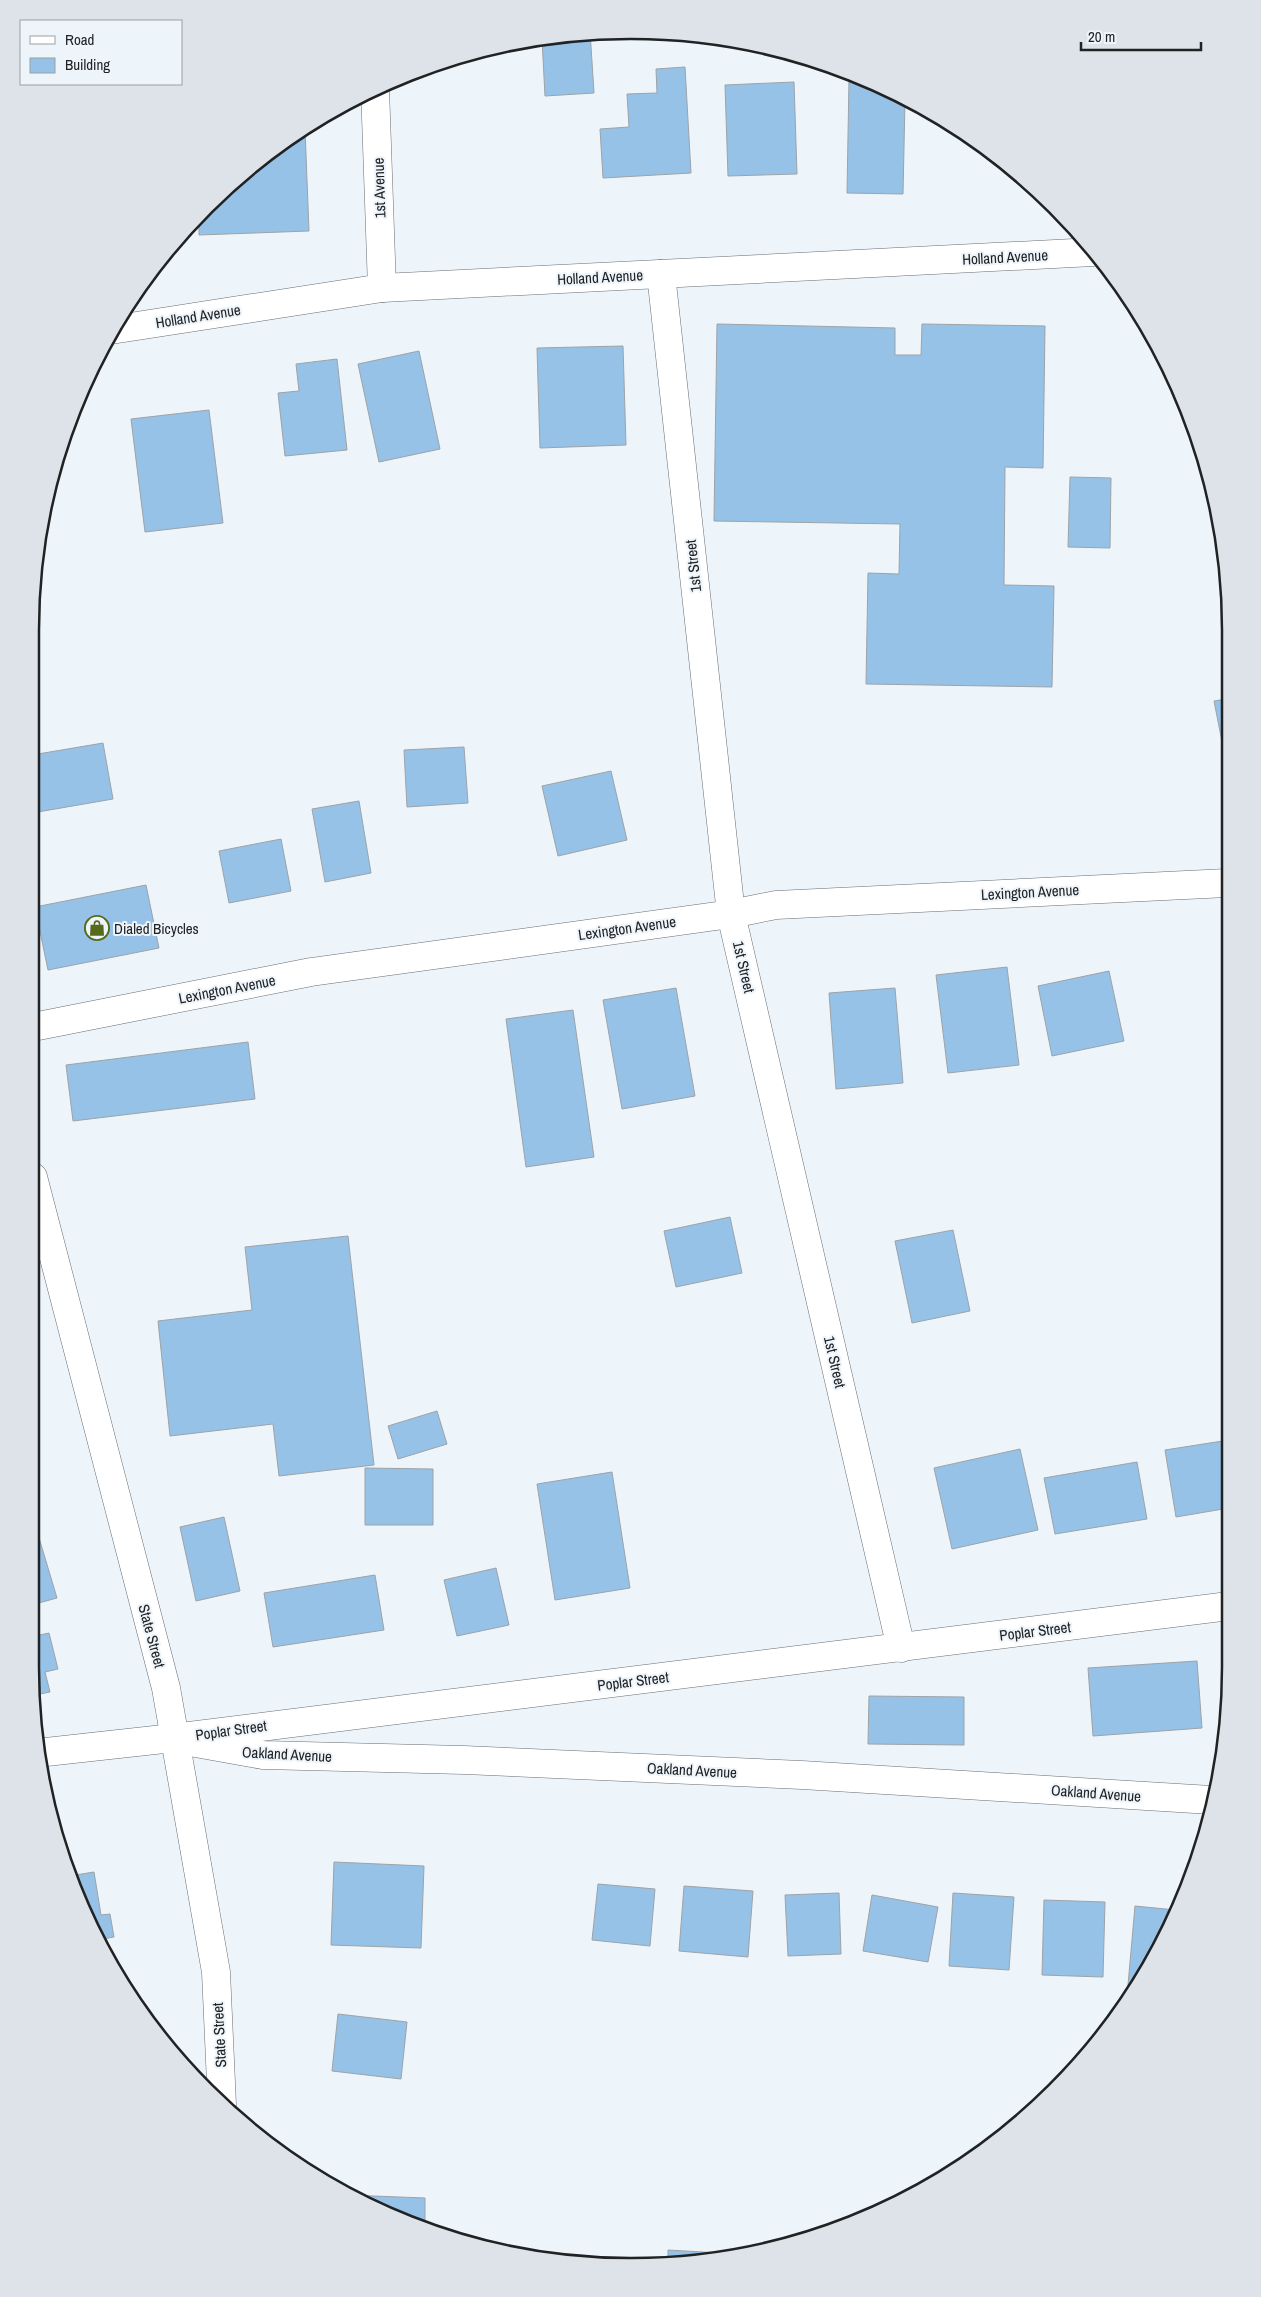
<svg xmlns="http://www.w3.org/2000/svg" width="1261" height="2297" viewBox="0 0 1261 2297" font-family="'Archivo Narrow',sans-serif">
	<rect width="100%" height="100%" fill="#edf4fa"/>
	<g fill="#96c2e7" stroke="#9da3a8">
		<path d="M 590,31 L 594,93 L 545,96 L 542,39 Z"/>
		<path d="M 685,67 L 691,173 L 603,178 L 600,129 L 629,127 L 627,94 L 657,93 L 656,69 Z"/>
		<path d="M 849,79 L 862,79 L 905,99 L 903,194 L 847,193 Z"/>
		<path d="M 794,82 L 797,174 L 728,176 L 725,85 Z"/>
		<path d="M 305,129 L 309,231 L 199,235 L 199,216 L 265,154 Z"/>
		<path d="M 717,324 L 895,328 L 895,355 L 921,355 L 922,324 L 1045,326 L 1043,468 L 1005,467 L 1004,585 L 1054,586 L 1052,687 L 866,684 L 868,573 L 899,574 L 900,524 L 714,521 Z"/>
		<path d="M 623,346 L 626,445 L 540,448 L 537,348 Z"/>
		<path d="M 419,351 L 440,449 L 379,462 L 358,364 Z"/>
		<path d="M 337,359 L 347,450 L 285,456 L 278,393 L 299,391 L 296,364 Z"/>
		<path d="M 209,410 L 223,523 L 145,532 L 131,419 Z"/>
		<path d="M 1070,477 L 1111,478 L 1110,548 L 1068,547 Z"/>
		<path d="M 1226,699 L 1227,767 L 1214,701 Z"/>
		<path d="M 103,743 L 113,799 L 32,813 L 32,755 Z"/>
		<path d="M 464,747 L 468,803 L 407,807 L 404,750 Z"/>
		<path d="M 611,771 L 627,840 L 558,856 L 542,786 Z"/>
		<path d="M 359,801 L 371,873 L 325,882 L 312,809 Z"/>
		<path d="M 281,839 L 291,891 L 229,903 L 219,851 Z"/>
		<path d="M 146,885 L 159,948 L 48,970 L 35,907 Z"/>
		<path d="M 1007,967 L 1019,1065 L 948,1073 L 936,975 Z"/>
		<path d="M 1109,971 L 1124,1041 L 1052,1056 L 1038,986 Z"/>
		<path d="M 676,988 L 695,1096 L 622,1109 L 603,1000 Z"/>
		<path d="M 895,988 L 903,1083 L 836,1089 L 829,993 Z"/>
		<path d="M 573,1010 L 594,1157 L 526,1167 L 506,1019 Z"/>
		<path d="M 248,1042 L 255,1099 L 73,1121 L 66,1065 Z"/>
		<path d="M 730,1217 L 742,1273 L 676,1287 L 664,1231 Z"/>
		<path d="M 953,1230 L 970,1311 L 912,1323 L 895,1241 Z"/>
		<path d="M 348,1236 L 374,1465 L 279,1476 L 273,1424 L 170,1436 L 158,1321 L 252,1310 L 245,1247 Z"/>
		<path d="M 437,1411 L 447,1444 L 398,1459 L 388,1426 Z"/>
		<path d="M 1229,1440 L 1229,1508 L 1176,1517 L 1165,1450 Z"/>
		<path d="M 1020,1449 L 1038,1530 L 952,1549 L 934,1468 Z"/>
		<path d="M 1137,1462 L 1147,1519 L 1055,1534 L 1044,1478 Z"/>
		<path d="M 365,1468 L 433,1469 L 433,1525 L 365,1525 Z"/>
		<path d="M 612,1472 L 630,1588 L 555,1600 L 537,1484 Z"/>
		<path d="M 224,1517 L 240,1591 L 196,1601 L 180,1527 Z"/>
		<path d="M 34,1521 L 57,1598 L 35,1604 Z"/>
		<path d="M 496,1568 L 509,1625 L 457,1636 L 444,1580 Z"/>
		<path d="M 375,1575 L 384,1630 L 273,1647 L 264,1593 Z"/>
		<path d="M 49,1633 L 58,1669 L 45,1672 L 50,1692 L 35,1695 L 35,1636 Z"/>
		<path d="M 1197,1661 L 1202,1728 L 1093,1736 L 1088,1668 Z"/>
		<path d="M 869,1696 L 964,1697 L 964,1745 L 868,1744 Z"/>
		<path d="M 334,1862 L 424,1866 L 421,1948 L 331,1945 Z"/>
		<path d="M 94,1872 L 101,1915 L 110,1914 L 114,1937 L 97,1940 L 69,1876 Z"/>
		<path d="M 598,1884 L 655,1889 L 650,1946 L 592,1940 Z"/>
		<path d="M 684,1886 L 753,1891 L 748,1957 L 679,1951 Z"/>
		<path d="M 839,1893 L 841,1954 L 788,1956 L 785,1895 Z"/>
		<path d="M 953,1893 L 1014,1897 L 1009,1970 L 949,1966 Z"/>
		<path d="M 872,1895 L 938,1907 L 928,1962 L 863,1951 Z"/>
		<path d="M 1044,1900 L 1105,1902 L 1103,1977 L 1042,1975 Z"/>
		<path d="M 1135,1906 L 1176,1910 L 1150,1967 L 1130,1996 L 1127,1996 Z"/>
		<path d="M 338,2014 L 407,2022 L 401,2079 L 332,2071 Z"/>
		<path d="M 348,2195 L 425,2198 L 425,2228 L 365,2205 Z"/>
		<path d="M 668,2250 L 738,2254 L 738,2257 L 668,2266 Z"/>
		<path d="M 571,2256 L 637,2260 L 637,2265 L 571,2263 Z"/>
	</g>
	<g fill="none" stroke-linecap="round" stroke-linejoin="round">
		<defs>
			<g id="street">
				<path d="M 375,88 L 382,288"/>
				<path d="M 661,274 L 731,914 L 901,1648"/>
				<path d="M 33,1027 L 311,972 L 731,914 L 776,905 L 1227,883"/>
				<path d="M 190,1742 L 263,1755 L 464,1760 L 802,1775 L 1211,1800"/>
				<path d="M 37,1753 L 173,1738 L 1229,1606"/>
			</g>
			<g id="secondary">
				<path d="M 111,330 L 382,288 L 1093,252"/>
				<path d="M 33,1177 L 166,1688 L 216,1972 L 222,2105"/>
			</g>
		</defs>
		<use href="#street" stroke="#686e73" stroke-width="29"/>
		<use href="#secondary" stroke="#686e73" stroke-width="29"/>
		<use href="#street" stroke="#fff" stroke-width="28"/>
		<use href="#secondary" stroke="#fff" stroke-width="28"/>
	</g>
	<defs>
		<symbol id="shop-ring" viewBox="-11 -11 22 22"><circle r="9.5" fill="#edf4fa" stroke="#566b1a" stroke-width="1.5"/><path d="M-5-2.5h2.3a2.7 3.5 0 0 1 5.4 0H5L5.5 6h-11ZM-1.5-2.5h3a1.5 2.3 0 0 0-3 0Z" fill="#566b1a"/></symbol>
	</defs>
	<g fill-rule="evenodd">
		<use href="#shop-ring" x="83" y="914" width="28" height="28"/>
	</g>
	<g text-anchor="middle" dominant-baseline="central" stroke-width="4" stroke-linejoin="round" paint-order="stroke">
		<g font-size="15" fill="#202224" stroke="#edf4fa">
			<text transform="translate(379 188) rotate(-92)">1st Avenue</text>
			<text transform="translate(1005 257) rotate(-3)">Holland Avenue</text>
			<text transform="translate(600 277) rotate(-3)">Holland Avenue</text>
			<text transform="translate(198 316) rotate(-9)">Holland Avenue</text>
			<text transform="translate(693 566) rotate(-96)">1st Street</text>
			<text transform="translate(1030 892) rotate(-3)">Lexington Avenue</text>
			<text transform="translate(627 928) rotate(-8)">Lexington Avenue</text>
			<text transform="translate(744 967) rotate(77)">1st Street</text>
			<text transform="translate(227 989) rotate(-11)">Lexington Avenue</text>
			<text transform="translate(835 1362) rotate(77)">1st Street</text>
			<text transform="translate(1035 1631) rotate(-7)">Poplar Street</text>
			<text transform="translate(152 1636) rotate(75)">State Street</text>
			<text transform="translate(633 1681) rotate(-7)">Poplar Street</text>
			<text transform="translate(231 1730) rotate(-8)">Poplar Street</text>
			<text transform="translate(287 1754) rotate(3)">Oakland Avenue</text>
			<text transform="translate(692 1770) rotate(3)">Oakland Avenue</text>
			<text transform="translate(1096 1793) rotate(4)">Oakland Avenue</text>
			<text transform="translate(219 2035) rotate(-93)">State Street</text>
		</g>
		<g font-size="15" fill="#202224" stroke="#edf4fa" text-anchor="start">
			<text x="114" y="928">Dialed Bicycles</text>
		</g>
	</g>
	<path d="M0 0H1261V2297H0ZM630 39H631A591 591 0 0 1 1222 630V1667A591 591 0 0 1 631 2258H630A591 591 0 0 1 39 1667V630A591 591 0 0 1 630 39Z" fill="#dde3e9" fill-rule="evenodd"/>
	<path fill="none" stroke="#202224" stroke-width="2.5" d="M630 39H631A591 591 0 0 1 1222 630V1667A591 591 0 0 1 631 2258H630A591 591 0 0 1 39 1667V630A591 591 0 0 1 630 39Z"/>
	<rect x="20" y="20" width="162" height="65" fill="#edf4fa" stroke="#9ba0a4"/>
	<rect x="30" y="36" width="25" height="8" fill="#ffffff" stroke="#9ba0a4"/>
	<text x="65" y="45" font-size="15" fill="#202224">Road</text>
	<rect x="30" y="58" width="25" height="15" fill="#96c2e7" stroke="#9ba0a4"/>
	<text x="65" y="70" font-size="15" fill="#202224">Building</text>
	<path d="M1081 42v8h120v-8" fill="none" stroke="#202224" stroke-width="2.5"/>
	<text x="1088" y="42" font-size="15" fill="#202224" stroke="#edf4fa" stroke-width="4" paint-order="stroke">20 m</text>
</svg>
